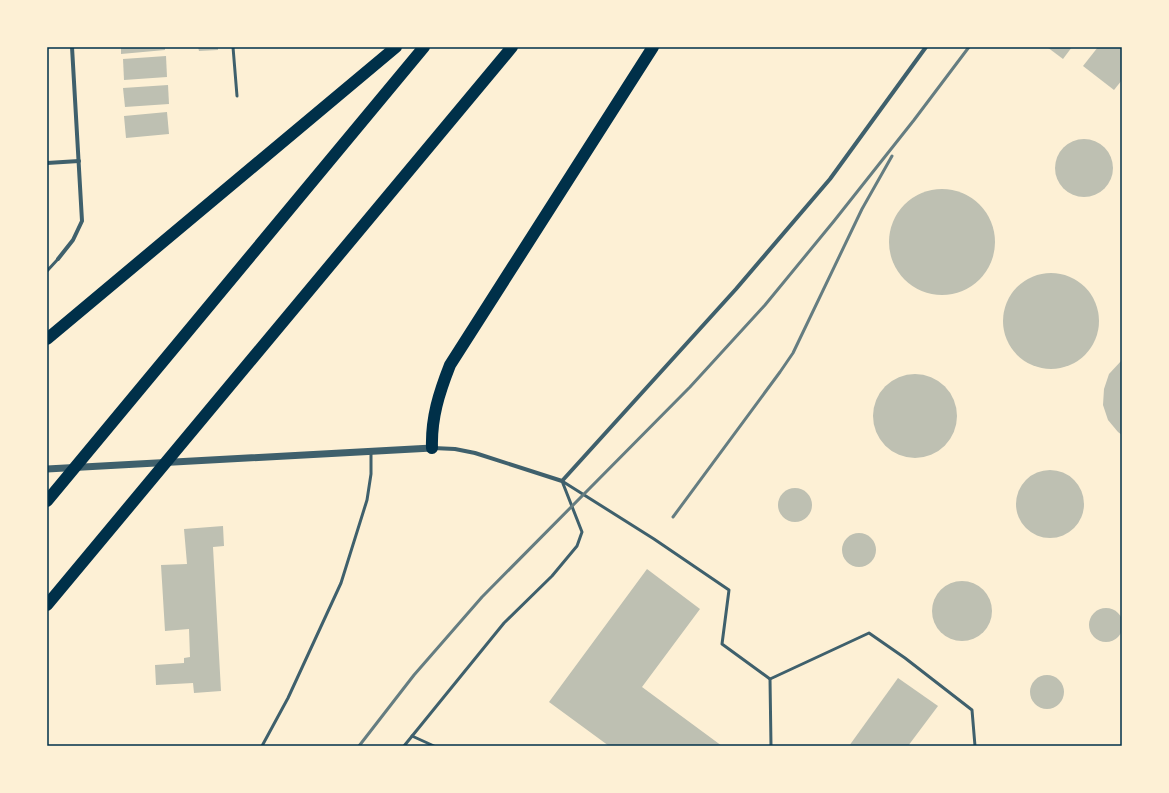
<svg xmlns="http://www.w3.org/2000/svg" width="1169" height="793" viewBox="0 0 1169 793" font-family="'DejaVu Sans',sans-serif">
	<rect width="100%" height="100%" fill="#fdf0d5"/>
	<g fill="#bec0b2">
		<path d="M 121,47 L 165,47 L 165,50 L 121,54 Z"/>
		<path d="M 198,47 L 218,47 L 218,50 L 199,51 Z"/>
		<path d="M 1047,47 L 1072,47 L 1063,59 Z"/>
		<path d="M 1098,47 L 1122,47 L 1122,80 L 1114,90 L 1083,66 Z"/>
		<path d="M 166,56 L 167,77 L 124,80 L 123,59 Z"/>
		<path d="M 168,85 L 169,104 L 125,107 L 123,88 Z"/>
		<path d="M 167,112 L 169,134 L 126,138 L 124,116 Z"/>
		<circle cx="1084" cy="168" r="29"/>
		<circle cx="942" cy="242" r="53"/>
		<circle cx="1051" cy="321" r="48"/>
		<path d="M 1122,360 L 1122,435 L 1118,432 L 1108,420 L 1103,405 L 1104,389 L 1109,374 Z"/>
		<circle cx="915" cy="416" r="42"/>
		<circle cx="1050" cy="504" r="34"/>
		<circle cx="795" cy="505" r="17"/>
		<path d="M 223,526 L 224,546 L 213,547 L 221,691 L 194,693 L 193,683 L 156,685 L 155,665 L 184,663 L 184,658 L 190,657 L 189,629 L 165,631 L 161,565 L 187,564 L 184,529 Z"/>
		<circle cx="859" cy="550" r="17"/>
		<path d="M 647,569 L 700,609 L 642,687 L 722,746 L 609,746 L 549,702 Z"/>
		<circle cx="962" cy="611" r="30"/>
		<circle cx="1106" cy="625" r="17"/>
		<circle cx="1047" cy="692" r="17"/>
		<path d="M 898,678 L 938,706 L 908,746 L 849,746 Z"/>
	</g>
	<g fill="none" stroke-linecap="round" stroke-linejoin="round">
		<g stroke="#3f606c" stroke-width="3">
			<path d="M 233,47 L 237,96"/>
			<path d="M 47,271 L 58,259"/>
			<path d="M 562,481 L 654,539 L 729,590 L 722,644 L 770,679"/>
			<path d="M 412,736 L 434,746"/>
			<path d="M 262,746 L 288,698 L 341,583 L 367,500 L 371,474 L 371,452"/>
			<path d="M 404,746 L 504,623 L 552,576 L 577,546 L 582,532 L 562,481"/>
			<path d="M 771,746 L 770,679 L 869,633 L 905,658 L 972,710 L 975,746"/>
		</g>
		<g stroke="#3f606c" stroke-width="4">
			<path d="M 47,163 L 79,161"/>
			<path d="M 58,259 L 73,240 L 82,221 L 72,47"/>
			<path d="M 433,448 L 455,449 L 475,453 L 562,481 L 736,289 L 830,179 L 926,47"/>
		</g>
		<path stroke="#3f606c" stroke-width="7" d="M 47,469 L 432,448"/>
		<g stroke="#003049" stroke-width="12">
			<path d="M 47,339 L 396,47"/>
			<path d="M 432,448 C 431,418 439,393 450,365 L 653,47"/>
			<path d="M 47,501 L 424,47"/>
			<path d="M 47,605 L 512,47"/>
		</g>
		<g stroke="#657d81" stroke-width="3">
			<path d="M 673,517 L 780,372 L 793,353 L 862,209 L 892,156"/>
			<path d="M 359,746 L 414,675 L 482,597 L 690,387 L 765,305 L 834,221 L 914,120 L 969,47"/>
		</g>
	</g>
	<rect width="1169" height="793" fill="none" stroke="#fdf0d5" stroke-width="96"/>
	<rect x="48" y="48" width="1073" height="697" fill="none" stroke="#003049" stroke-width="1.5"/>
</svg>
